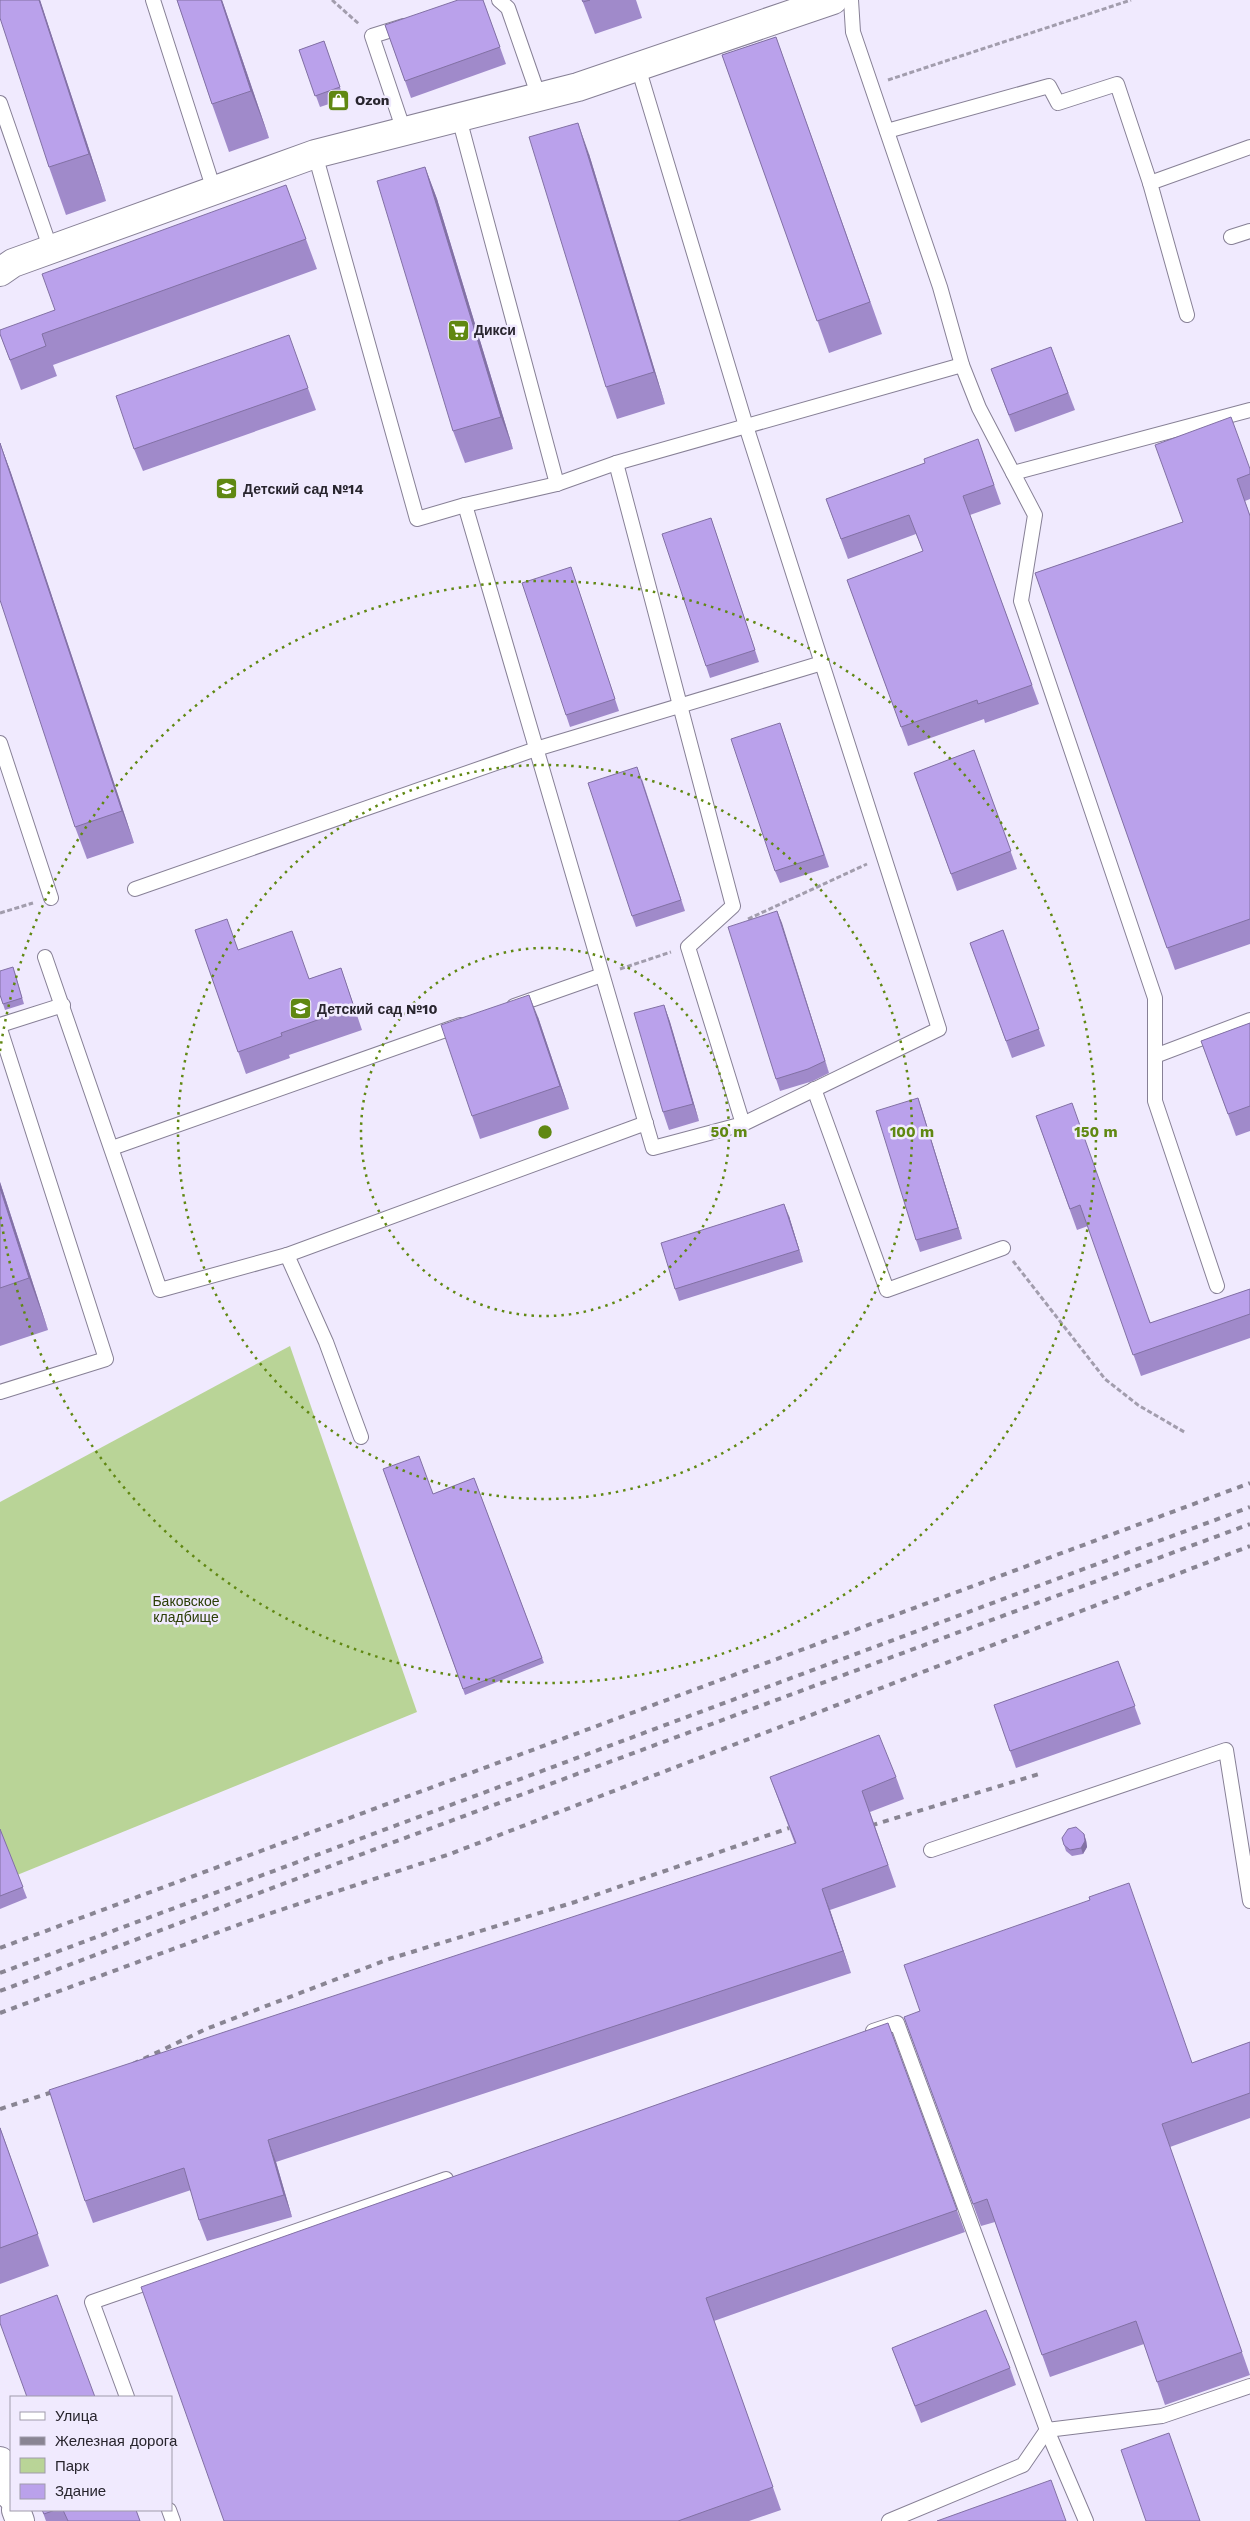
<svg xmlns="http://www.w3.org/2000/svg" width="1250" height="2521" viewBox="0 0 1250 2521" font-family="'Work Sans',sans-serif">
	<rect width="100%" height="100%" fill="#f0eafe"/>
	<path fill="#b9d497" d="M 290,1346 L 417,1712 L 0,1882 L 0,1502 Z"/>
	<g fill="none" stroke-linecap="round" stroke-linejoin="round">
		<defs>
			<g id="service">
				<path d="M 153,0 L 214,190"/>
				<path d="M 499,0 L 508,8 L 539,97"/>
				<path d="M 851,0 L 853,32 L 940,287 L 962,365 L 979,408 L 1035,515 L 1021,601 L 1155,998 L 1155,1101 L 1217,1286"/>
				<path d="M 638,67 L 746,426 L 939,1029 L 743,1124"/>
				<path d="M 0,103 L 51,250"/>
				<path d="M 459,118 L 557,484"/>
				<path d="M 404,131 L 372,36 L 404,26"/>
				<path d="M 887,131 L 1049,86 L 1058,103 L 1117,84 L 1150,183"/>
				<path d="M 315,154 L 417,519 L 465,505 L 557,484 L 616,463 L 962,365"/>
				<path d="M 1231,237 L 1250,231"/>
				<path d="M 1187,315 L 1150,183 L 1250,147"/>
				<path d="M 1013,473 L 1250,410"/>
				<path d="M 465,505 L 653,1148 L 743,1124 L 688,947 L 733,906 L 616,463"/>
				<path d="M 0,743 L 51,898"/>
				<path d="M 135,889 L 536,749 L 822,663"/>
				<path d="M 45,957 L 160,1290 L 287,1255 L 646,1123"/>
				<path d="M 514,1006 L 602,975"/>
				<path d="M 0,1025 L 63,1005"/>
				<path d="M 0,1029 L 106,1359 L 0,1392"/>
				<path d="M 1155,1056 L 1250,1020"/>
				<path d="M 814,1089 L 887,1290 L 1003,1248"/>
				<path d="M 112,1148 L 460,1025"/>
				<path d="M 287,1255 L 326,1342 L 361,1437"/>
				<path d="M 931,1850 L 1226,1750 L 1250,1901"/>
				<path d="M 873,2031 L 897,2023 L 1047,2430 L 1162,2416 L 1250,2386"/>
				<path d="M 127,2397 L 92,2302 L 446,2179"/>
				<path d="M 1047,2430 L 1086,2521"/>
				<path d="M 169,2510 L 173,2521"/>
				<path d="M 889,2521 L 1023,2465 L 1047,2430"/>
			</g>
			<g id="minor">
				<path d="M 0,272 L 13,263 L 315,154 L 578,87 L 833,0"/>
				<path d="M 0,2461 L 11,2496"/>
				<path d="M 16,2510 L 20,2521"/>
			</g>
		</defs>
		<use href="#service" stroke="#878096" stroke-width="16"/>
		<use href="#minor" stroke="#878096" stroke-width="30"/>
		<g stroke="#a29dad" stroke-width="3" stroke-dasharray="5 2.5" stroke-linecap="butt">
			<path d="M 332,0 L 359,24"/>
			<path d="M 888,80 L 1131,0"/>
			<path d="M 0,913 L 33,903"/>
			<path d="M 748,919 L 867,864"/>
			<path d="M 620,969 L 671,952"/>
			<path d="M 1013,1261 L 1105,1379 L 1138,1405 L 1186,1433"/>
		</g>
		<use href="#service" stroke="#fff" stroke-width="14"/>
		<use href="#minor" stroke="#fff" stroke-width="28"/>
		<g stroke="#898593" stroke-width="4" stroke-dasharray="6 6" stroke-linecap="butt">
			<path d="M 860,1829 L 1042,1773"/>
			<path d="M 0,1948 L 1250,1483"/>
			<path d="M 0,1973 L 1250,1507"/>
			<path d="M 0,1991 L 386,1845 L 1250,1524"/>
			<path d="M 0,2013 L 262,1916 L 450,1854 L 1250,1546"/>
			<path d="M 133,2064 L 206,2029 L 389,1959 L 575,1902 L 789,1828"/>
			<path d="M 0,2109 L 62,2089"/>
		</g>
	</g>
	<g fill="#a08aca">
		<path d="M 0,0 L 40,0 L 106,201 L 66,215 L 49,167 Z"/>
		<path d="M 177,0 L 222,0 L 269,138 L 229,152 L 212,104 Z"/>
		<path d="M 483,0 L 506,64 L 411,98 L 385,25 Z"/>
		<path d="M 582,0 L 636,0 L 642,18 L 595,34 Z"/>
		<path d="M 776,37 L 882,334 L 829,353 L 722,55 Z"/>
		<path d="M 324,41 L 344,99 L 320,107 L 299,50 Z"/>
		<path d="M 589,154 L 665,404 L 617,419 L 606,387 Z"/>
		<path d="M 425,167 L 437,199 L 513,449 L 465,463 L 453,431 Z"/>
		<path d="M 286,185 L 317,269 L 53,365 L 57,376 L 21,390 L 0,334 L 55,310 Z"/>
		<path d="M 1051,347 L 1075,410 L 1015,432 L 991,369 Z"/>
		<path d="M 297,358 L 316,410 L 143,471 L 134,449 Z"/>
		<path d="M 978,439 L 1001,504 L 970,515 L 1039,704 L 985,723 L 984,719 L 908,746 L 847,580 L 923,551 L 916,534 L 848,559 L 826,499 L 925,463 Z"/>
		<path d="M 0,443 L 11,473 L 134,843 L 87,859 L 75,827 Z"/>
		<path d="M 1250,469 L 1250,499 L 1245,501 L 1250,515 L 1250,944 L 1175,970 L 1035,573 L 1183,522 Z"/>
		<path d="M 711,518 L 759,662 L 710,678 L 706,666 Z"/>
		<path d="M 571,567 L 619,711 L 570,727 L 566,715 Z"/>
		<path d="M 780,723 L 829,867 L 780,883 L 775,871 Z"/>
		<path d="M 974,750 L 1017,869 L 957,891 L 914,773 Z"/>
		<path d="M 642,779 L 685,911 L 636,927 L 632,916 Z"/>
		<path d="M 777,911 L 829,1073 L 813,1081 L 780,1091 L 776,1079 Z"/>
		<path d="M 195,930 L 238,950 L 309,979 L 341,968 L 362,1030 L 289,1055 L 290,1058 L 246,1074 Z"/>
		<path d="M 1003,930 L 1045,1046 L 1012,1058 L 970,943 Z"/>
		<path d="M 15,973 L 24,1004 L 5,1010 L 0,995 Z"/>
		<path d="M 664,1005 L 670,1022 L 699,1121 L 669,1130 L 663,1112 Z"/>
		<path d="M 538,1017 L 569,1109 L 480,1139 L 472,1116 Z"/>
		<path d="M 1250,1023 L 1250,1131 L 1236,1136 L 1201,1041 Z"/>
		<path d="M 918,1098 L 962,1239 L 920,1252 L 916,1240 Z"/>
		<path d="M 1036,1116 L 1151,1323 L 1250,1289 L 1250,1338 L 1141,1376 L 1088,1226 L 1077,1230 Z"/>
		<path d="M 0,1182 L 48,1330 L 0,1346 Z"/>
		<path d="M 789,1216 L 803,1262 L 679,1301 L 675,1289 Z"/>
		<path d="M 383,1469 L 433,1494 L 474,1478 L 544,1663 L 465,1695 Z"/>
		<path d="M 1118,1661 L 1141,1724 L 1016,1768 L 994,1705 Z"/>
		<path d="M 770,1777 L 896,1777 L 904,1799 L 870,1812 L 896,1887 L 830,1910 L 851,1973 L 276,2162 L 292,2217 L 207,2241 L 199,2220 L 191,2190 L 93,2223 L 85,2201 L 795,1844 Z"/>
		<path d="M 0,1829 L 27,1898 L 0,1909 Z"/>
		<path d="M 1086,1840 L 1087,1847 L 1083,1854 L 1072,1856 L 1066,1851 L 1064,1845 Z"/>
		<path d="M 904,2017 L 1192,2063 L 1250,2042 L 1250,2118 L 1170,2147 L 1250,2375 L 1165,2405 L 1144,2344 L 1050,2377 L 995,2222 L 981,2226 Z"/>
		<path d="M 888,2023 L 965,2232 L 714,2321 L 781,2510 L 749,2521 L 224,2521 Z"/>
		<path d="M 0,2127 L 49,2266 L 0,2284 Z"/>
		<path d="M 892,2348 L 1010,2368 L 1016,2385 L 921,2423 Z"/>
		<path d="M 42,2510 L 136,2510 L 140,2521 L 46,2521 Z"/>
	</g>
	<g fill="#8271a4">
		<path d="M 39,0 L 40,0 L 106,201 L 89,154 Z"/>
		<path d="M 221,0 L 222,0 L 269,138 L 251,91 Z"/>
		<path d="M 578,123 L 589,154 L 665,404 L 654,372 Z"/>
		<path d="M 425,167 L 437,199 L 513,449 L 501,417 Z"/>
		<path d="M 0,443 L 11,473 L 134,843 L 122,811 Z"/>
		<path d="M 777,911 L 782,923 L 829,1073 L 825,1061 Z"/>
		<path d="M 529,995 L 538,1017 L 569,1109 L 560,1086 Z"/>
		<path d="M 664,1005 L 670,1022 L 699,1121 L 693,1104 Z"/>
		<path d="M 918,1098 L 922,1110 L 962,1239 L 958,1228 Z"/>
		<path d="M 0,1182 L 48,1330 L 29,1278 L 0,1188 Z"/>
		<path d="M 784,1204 L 789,1216 L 803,1262 L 799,1250 Z"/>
		<path d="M 1084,1834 L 1086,1840 L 1087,1847 L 1083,1854 L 1081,1848 Z"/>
		<path d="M 822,1889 L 830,1910 L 851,1973 L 843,1951 Z"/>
		<path d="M 268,2140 L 276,2162 L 292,2217 L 284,2195 Z"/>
	</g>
	<g fill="#baa1eb" stroke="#8271a4">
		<path d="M 0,0 L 39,0 L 89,154 L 49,167 L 0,18 Z"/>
		<path d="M 177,0 L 221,0 L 251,91 L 212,104 Z"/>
		<path d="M 458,0 L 483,0 L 500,47 L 405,81 L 385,25 Z"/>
		<path d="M 582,0 L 590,0 L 583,2 Z"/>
		<path d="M 776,37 L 870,302 L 817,321 L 722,55 Z"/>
		<path d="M 324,41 L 340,87 L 315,96 L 299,50 Z"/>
		<path d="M 578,123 L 654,372 L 606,387 L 529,137 Z"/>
		<path d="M 425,167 L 501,417 L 453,431 L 377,181 Z"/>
		<path d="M 286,185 L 306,239 L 42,334 L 46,346 L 10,360 L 0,334 L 0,330 L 55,310 L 42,274 Z"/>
		<path d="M 289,335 L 308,388 L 134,449 L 116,396 Z"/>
		<path d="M 1051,347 L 1068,393 L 1009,415 L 991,369 Z"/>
		<path d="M 1231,417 L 1250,469 L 1250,474 L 1237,479 L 1250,516 L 1250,919 L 1167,948 L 1035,573 L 1183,522 L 1155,445 Z"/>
		<path d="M 978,439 L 994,485 L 963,496 L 1032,685 L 978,704 L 977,700 L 901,727 L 847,580 L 923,551 L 909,515 L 841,539 L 826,499 L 925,463 L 924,459 Z"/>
		<path d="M 0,443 L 122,811 L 75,827 L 0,600 Z"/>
		<path d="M 711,518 L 755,650 L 706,666 L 662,534 Z"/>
		<path d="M 571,567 L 615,699 L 566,715 L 522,583 Z"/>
		<path d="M 780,723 L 824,855 L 775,871 L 731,739 Z"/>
		<path d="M 974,750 L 1011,851 L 951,874 L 914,773 Z"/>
		<path d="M 637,767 L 681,900 L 632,916 L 588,783 Z"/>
		<path d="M 777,911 L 825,1061 L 808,1069 L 776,1079 L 728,927 Z"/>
		<path d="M 227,919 L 238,950 L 292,931 L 309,979 L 341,968 L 354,1007 L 281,1033 L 282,1036 L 238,1052 L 195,930 Z"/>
		<path d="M 1003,930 L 1039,1029 L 1006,1041 L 970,943 Z"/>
		<path d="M 13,967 L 22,998 L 3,1004 L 0,995 L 0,971 Z"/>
		<path d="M 529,995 L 560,1086 L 472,1116 L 441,1025 Z"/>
		<path d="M 664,1005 L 693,1104 L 663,1112 L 634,1013 Z"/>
		<path d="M 1250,1023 L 1250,1106 L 1228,1114 L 1201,1041 Z"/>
		<path d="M 918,1098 L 958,1228 L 916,1240 L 876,1111 Z"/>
		<path d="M 1072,1103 L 1150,1323 L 1250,1289 L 1250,1314 L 1133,1355 L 1080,1205 L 1070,1209 L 1036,1116 Z"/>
		<path d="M 0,1188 L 29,1278 L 0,1288 Z"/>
		<path d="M 784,1204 L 799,1250 L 675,1289 L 661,1243 Z"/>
		<path d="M 419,1456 L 433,1494 L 474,1478 L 542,1658 L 463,1689 L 383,1469 Z"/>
		<path d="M 1118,1661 L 1135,1706 L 1010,1751 L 994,1705 Z"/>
		<path d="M 879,1735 L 896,1777 L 862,1791 L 888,1865 L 822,1889 L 843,1951 L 268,2140 L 284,2195 L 199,2220 L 184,2168 L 85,2201 L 49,2090 L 796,1843 L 770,1777 Z"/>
		<path d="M 1076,1827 L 1084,1834 L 1085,1841 L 1081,1848 L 1070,1850 L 1064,1845 L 1062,1838 L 1068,1829 Z"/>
		<path d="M 0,1829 L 23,1887 L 0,1896 Z"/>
		<path d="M 1129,1883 L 1192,2063 L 1250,2042 L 1250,2093 L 1162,2124 L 1242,2352 L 1157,2382 L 1136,2321 L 1042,2355 L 987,2199 L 973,2204 L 904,2017 L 920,2011 L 904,1965 L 1090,1900 L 1089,1897 Z"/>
		<path d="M 888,2023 L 957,2210 L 706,2298 L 773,2487 L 678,2521 L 224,2521 L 141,2287 Z"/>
		<path d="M 0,2128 L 38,2234 L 0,2248 Z"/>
		<path d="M 57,2295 L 95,2397 L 27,2397 L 0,2323 L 0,2316 Z"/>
		<path d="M 986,2310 L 1010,2368 L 915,2406 L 892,2348 Z"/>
		<path d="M 1169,2433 L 1200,2521 L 1146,2521 L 1121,2450 Z"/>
		<path d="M 1051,2480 L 1066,2521 L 937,2521 Z"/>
		<path d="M 42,2510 L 55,2510 L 44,2514 Z"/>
		<path d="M 63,2510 L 136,2510 L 140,2521 L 68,2521 Z"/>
	</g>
	<g fill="none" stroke="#608812" stroke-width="2.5" stroke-dasharray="2.5 5">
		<circle cx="545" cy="1132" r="184"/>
		<circle cx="545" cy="1132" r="367"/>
		<path d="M0 1051A551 551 0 1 1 0 1213"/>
	</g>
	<defs>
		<symbol id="shop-square" viewBox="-11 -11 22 22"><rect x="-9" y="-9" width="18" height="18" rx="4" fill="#608812" stroke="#f0eafe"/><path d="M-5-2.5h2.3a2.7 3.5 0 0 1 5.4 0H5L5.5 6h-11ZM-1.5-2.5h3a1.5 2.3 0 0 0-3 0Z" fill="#fff"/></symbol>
		<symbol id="supermarket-square" viewBox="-11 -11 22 22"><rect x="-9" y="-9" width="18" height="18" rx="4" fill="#608812" stroke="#f0eafe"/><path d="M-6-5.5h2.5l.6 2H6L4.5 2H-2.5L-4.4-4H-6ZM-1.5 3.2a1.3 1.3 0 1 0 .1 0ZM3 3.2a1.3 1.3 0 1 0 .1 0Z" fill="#fff"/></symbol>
		<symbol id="school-square" viewBox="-11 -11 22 22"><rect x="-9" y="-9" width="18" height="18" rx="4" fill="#608812" stroke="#f0eafe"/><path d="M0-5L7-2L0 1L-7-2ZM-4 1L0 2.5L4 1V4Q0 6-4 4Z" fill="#fff"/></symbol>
	</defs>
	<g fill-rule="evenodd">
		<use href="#shop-square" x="326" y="88" width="25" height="25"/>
		<use href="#supermarket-square" x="446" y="318" width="25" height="25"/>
		<use href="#school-square" x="214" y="476" width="25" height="25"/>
		<use href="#school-square" x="288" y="996" width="25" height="25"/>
	</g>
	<g text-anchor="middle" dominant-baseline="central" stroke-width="5" stroke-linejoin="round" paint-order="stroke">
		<g font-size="14" font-weight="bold" fill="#28252e" stroke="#f0eafe" text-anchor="start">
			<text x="355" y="100">Ozon</text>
			<text x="474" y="330">Дикси</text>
			<text x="243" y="489">Детский сад №14</text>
			<text x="317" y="1009">Детский сад №10</text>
		</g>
		<g font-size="14" fill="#2b3e06" stroke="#f0eafe">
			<text x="186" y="1601">Баковское<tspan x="186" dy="16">кладбище</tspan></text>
		</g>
	</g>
	<circle cx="545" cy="1132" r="8" fill="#608812" stroke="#f0eafe" stroke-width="2.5"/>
	<g font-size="15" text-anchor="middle" font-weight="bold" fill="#608812" stroke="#f0eafe" stroke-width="5" stroke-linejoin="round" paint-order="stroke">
		<text x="729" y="1137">50 m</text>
		<text x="912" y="1137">100 m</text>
		<text x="1096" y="1137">150 m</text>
	</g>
	<rect x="10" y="2396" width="162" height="115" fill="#f0eafe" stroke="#a09bab"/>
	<rect x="20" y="2412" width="25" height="8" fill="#ffffff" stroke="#a09bab"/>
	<text x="55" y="2421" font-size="15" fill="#28252e">Улица</text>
	<rect x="20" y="2437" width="25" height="8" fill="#898593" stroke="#a09bab"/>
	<text x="55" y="2446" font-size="15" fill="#28252e">Железная дорога</text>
	<rect x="20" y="2458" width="25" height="15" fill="#b9d497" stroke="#a09bab"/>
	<text x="55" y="2471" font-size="15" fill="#28252e">Парк</text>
	<rect x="20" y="2484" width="25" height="15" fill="#baa1eb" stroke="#a09bab"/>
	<text x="55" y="2496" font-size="15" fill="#28252e">Здание</text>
</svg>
